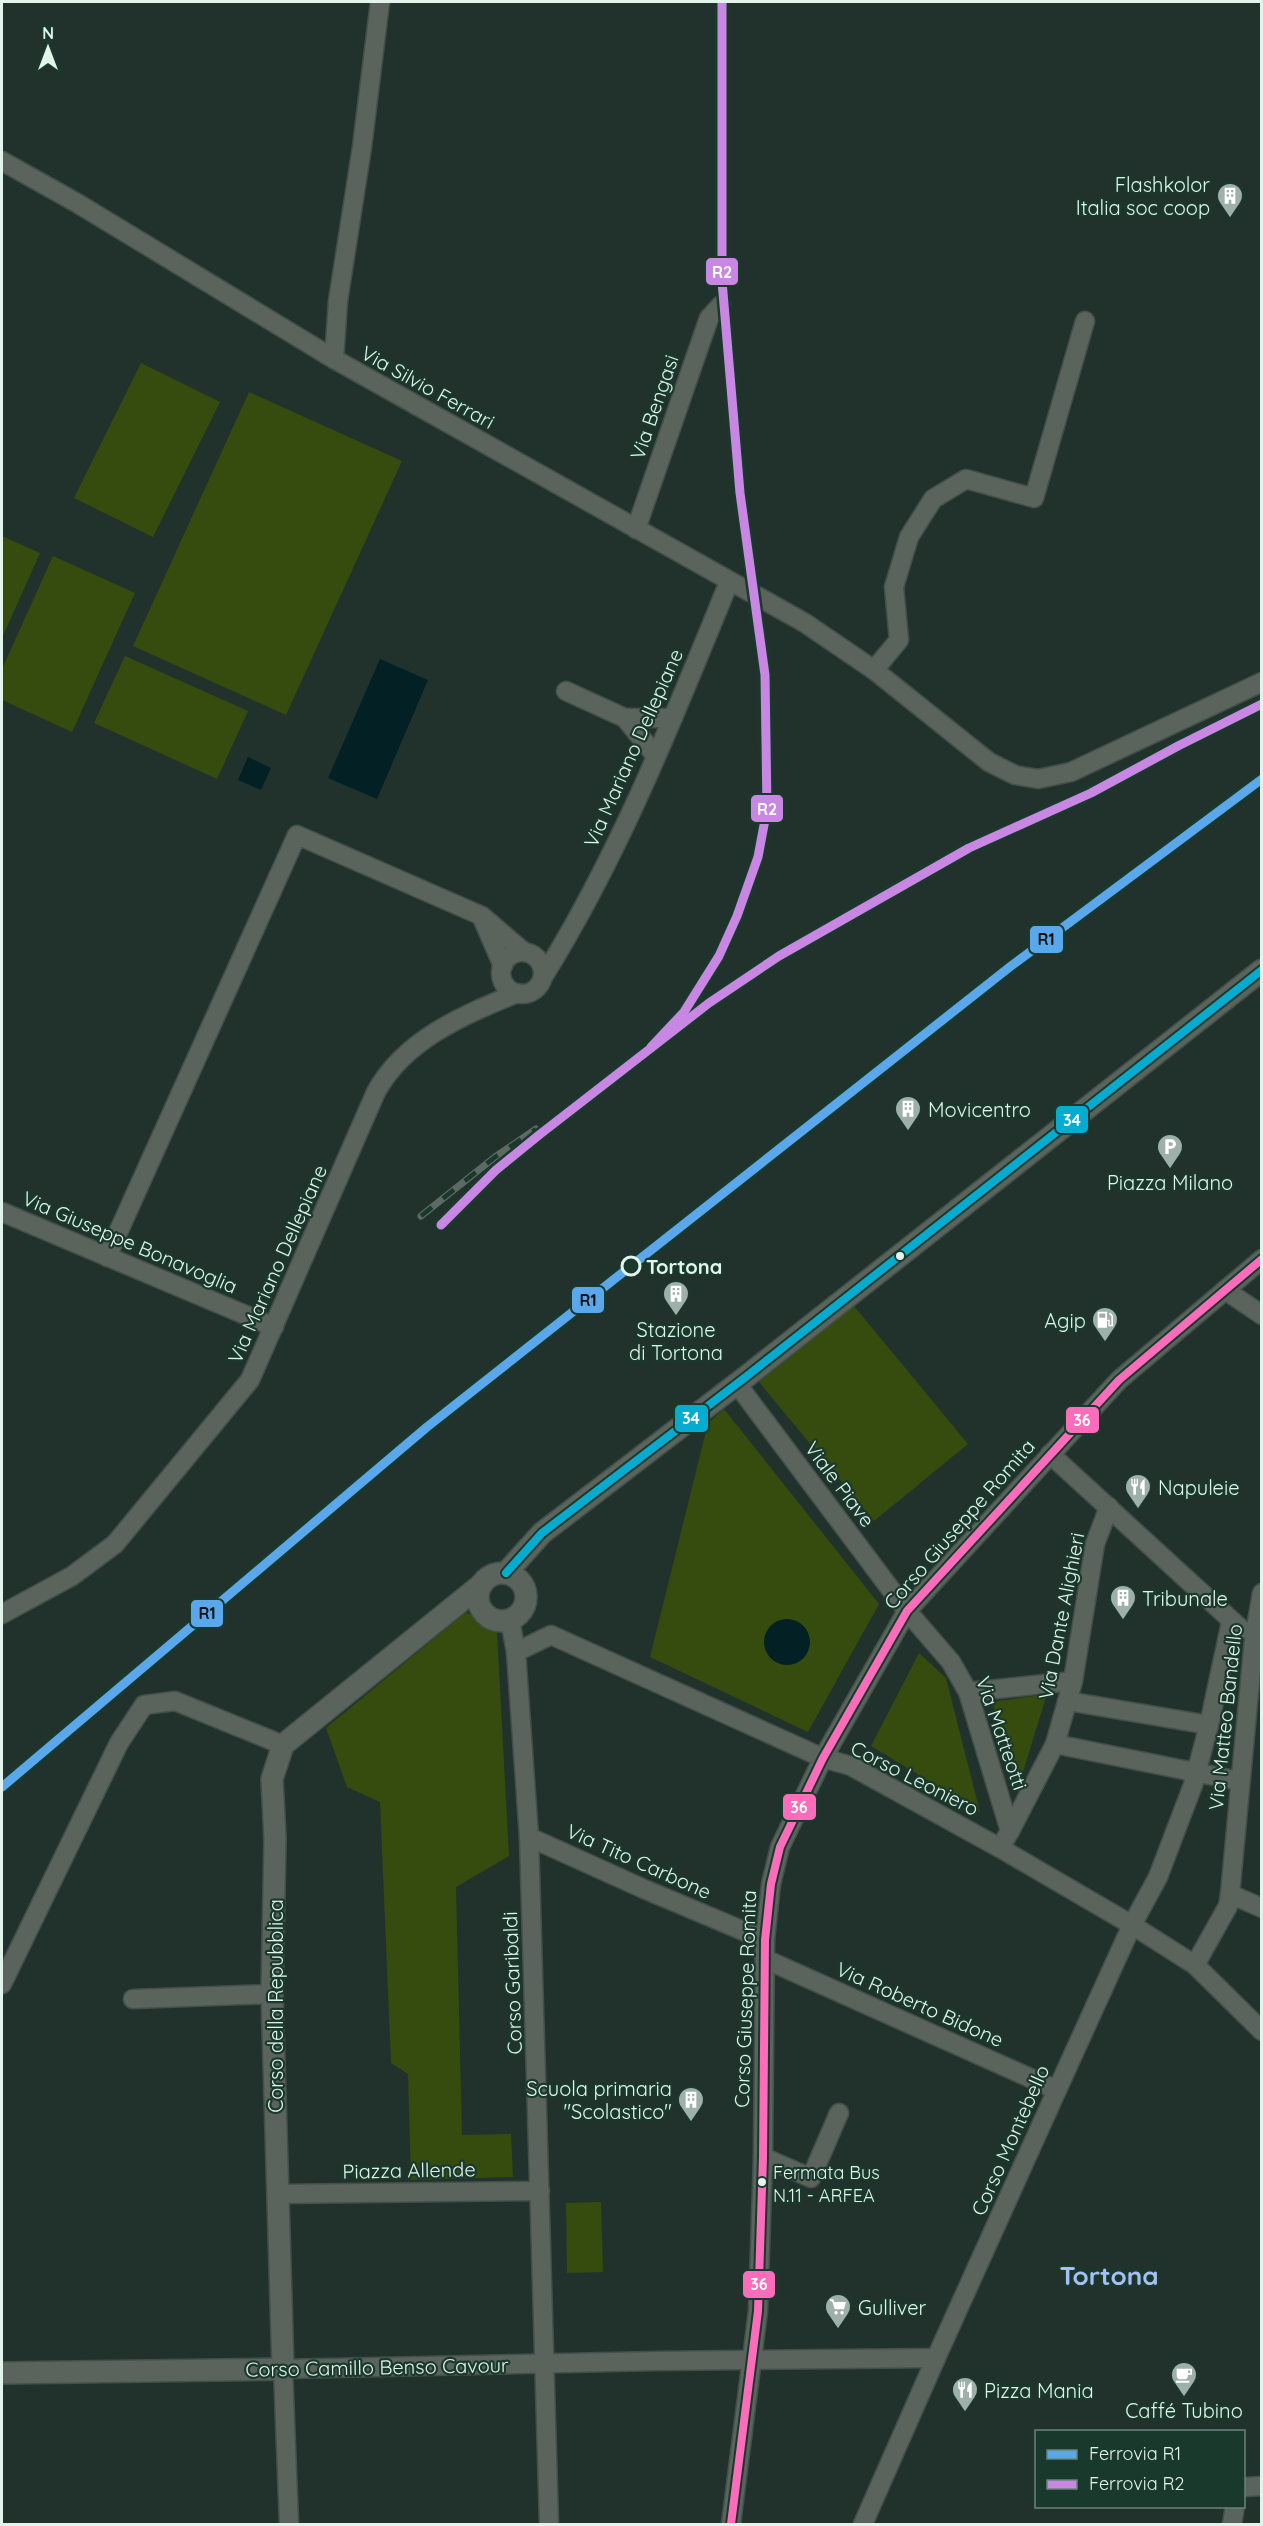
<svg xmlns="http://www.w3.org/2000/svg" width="1263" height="2526" viewBox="0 0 1263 2526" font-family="Quicksand,sans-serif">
	<rect width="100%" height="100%" fill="#21322c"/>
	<g fill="#364b0e">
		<path d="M 141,363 L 220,402 L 153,537 L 74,498 Z"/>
		<path d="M 249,392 L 402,461 L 286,715 L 133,646 Z"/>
		<path d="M 2,536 L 40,553 L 2,638 Z"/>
		<path d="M 53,556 L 135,593 L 72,732 L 2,700 L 2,669 Z"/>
		<path d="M 125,656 L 248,711 L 217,779 L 94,723 Z"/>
		<path d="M 854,1306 L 968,1444 L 874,1521 L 759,1382 Z"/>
		<path d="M 724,1409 L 879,1604 L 808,1732 L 650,1657 L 708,1423 Z"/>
		<path d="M 466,1612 L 497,1633 L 509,1856 L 456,1887 L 462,2135 L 511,2134 L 513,2177 L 411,2180 L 408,2074 L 391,2063 L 380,1802 L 347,1787 L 326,1728 Z"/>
		<path d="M 919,1653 L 946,1678 L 980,1812 L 871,1746 Z"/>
		<path d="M 1047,1694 L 1018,1788 L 992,1702 Z"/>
		<path d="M 601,2202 L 603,2272 L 567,2273 L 566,2203 Z"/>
	</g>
	<g fill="#032124">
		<path d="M 380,659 L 428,680 L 377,799 L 328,778 Z"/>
		<path d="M 248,757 L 271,768 L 261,790 L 238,780 Z"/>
		<circle cx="787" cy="1642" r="23"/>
	</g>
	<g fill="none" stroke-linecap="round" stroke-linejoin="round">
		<defs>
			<g id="minor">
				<path d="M 2,161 L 77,203 L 334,359 L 805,623 L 874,670 L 989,762 L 1015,775 L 1038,779 L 1071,772 L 1262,682"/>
				<path d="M 334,359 L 338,301 L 362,147 L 380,2"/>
				<path d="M 636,529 L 709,318 L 721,305"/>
				<path d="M 874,670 L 899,640 L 894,587 L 909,537 L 933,499 L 966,479 L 1034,498 L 1085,321"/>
				<path d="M 566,691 L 625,718 L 673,718"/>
				<path d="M 625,718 L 656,756"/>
				<path d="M 483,920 L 503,966"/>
				<circle cx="522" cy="973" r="21"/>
				<path d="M 543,977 C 620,854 674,716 729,582"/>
				<path d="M 2,1212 L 274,1327"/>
				<path d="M 107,1257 L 297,835 L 482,916 L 524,952"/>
				<path d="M 1225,1290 L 1262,1315"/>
				<path d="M 737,1384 L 907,1611 L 951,1662 L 968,1692 L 1010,1831 L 1000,1848"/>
				<path d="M 1050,1454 L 1241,1629"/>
				<path d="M 2,1614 L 72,1576 L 115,1544 L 250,1380 L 376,1092 C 405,1039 464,1015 517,993"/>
				<path d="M 510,1620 L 516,1652 L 529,1837 L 549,2524"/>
				<path d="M 516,1652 L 551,1635 L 823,1758 L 851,1766 L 1000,1848 L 1132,1925 L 1195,1965 L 1262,2031"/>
				<path d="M 968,1692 L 1073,1681"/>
				<path d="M 1067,1701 L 1209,1725"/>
				<path d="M 1055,1744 L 1239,1781"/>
				<path d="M 1010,1831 L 1055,1744 L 1073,1681 L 1095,1544 L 1109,1507"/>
				<path d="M 529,1837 L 644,1889 L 765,1940"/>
				<path d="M 1230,1894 L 1254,1639 L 1262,1593"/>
				<path d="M 765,1959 L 1057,2090"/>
				<path d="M 1195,1965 L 1228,1906 L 1230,1894 L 1262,1908"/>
				<path d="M 2,1984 L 119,1743 L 144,1705 L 175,1701 L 283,1745"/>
				<path d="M 133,1999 L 272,1994"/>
				<path d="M 763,2157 L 811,2178 L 839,2113"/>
				<path d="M 278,2194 L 540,2191"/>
				<path d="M 1244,2487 L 1262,2486"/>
				<path d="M 289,2524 L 283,2369 L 657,2361 L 936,2358"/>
				<path d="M 731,2524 L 758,2311 L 763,2157 L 765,1940 L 771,1884 L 780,1847 L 823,1758 L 907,1611 L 1119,1380 L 1262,1259"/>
				<path d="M 863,2524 L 936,2358 L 1057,2090 L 1132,1925 L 1158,1877 L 1193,1785 L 1209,1725 L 1231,1622"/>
				<path d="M 1232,2524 L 1235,2506"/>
			</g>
			<g id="tertiary">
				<circle cx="502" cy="1597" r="24"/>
				<path d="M 506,1573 L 542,1533 L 747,1376 L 1262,970"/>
				<path d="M 2,2373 L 283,2369 L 272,1994 L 275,1838 L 272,1779 L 283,1745 L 482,1584"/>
			</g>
		</defs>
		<use href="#minor" stroke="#424f4a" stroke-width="21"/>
		<use href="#tertiary" stroke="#424f4a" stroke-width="24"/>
		<use href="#minor" stroke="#5a635c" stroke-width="18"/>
		<use href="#tertiary" stroke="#5a635c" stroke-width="21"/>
		<defs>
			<g id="rail">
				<path d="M 678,1028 C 770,959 869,897 972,846 C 1011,827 1053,813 1092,793 C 1149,764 1204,732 1262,704"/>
				<path d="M 651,1047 L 684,1012 L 719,956 L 737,916 L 758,857 L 767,809 L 765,675 L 740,493 L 722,281 L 722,2"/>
				<path d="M 421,1216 L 495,1157 L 536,1129"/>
				<path d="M 441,1225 L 496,1170 L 658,1042"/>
			</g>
		</defs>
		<use href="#rail" stroke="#5d6963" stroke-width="7"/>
		<use href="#rail" stroke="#1a392d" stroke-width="4.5" stroke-dasharray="14" stroke-linecap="butt"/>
		<defs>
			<path id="bus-1" d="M 506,1573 L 542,1533 L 747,1376 L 1262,970"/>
			<path id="bus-2" d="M 731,2524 L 758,2311 L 763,2157 L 765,1940 L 771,1884 L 780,1847 L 823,1758 L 907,1611 L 1119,1380 L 1262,1259"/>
		</defs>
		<use href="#bus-1" stroke="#1a392d" stroke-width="12"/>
		<use href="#bus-2" stroke="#1a392d" stroke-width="12"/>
		<use href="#bus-1" stroke="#06acd0" stroke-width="8"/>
		<use href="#bus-2" stroke="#fb6dba" stroke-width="8"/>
		<defs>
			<path id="rail-1" d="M 2,1787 L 427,1427 L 1011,966 L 1262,779"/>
			<g id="rail-2">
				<path d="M 651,1047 L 684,1012 L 719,956 L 737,916 L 758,857 L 767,809 L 765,675 L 740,493 L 722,281 L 722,2"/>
				<path d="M 441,1225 L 496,1170 L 539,1135 L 709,1003 L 779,956 L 969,848 L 1091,793 L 1178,746 L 1262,704"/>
			</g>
		</defs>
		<use href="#rail-1" stroke="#1a392d" stroke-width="14"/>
		<use href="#rail-2" stroke="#1a392d" stroke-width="14"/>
		<use href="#rail-1" stroke="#5aa8eb" stroke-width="9"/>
		<use href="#rail-2" stroke="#c787e3" stroke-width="9"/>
	</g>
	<defs>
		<symbol id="building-pin" viewBox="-11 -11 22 30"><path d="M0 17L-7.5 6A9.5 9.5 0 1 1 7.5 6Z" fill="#9eb0a9" stroke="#1a392d"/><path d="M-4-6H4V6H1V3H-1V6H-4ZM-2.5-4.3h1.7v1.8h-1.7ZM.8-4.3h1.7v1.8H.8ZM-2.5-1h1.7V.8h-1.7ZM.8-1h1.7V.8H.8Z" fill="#fff"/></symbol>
		<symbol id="parking-pin" viewBox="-11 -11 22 30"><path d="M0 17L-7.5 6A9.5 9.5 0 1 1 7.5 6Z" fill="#9eb0a9" stroke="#1a392d"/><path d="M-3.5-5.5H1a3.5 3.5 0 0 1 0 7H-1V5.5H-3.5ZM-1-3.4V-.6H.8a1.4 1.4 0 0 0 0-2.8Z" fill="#fff"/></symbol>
		<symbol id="fuel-pin" viewBox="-11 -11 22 30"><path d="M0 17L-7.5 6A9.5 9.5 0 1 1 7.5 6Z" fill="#9eb0a9" stroke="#1a392d"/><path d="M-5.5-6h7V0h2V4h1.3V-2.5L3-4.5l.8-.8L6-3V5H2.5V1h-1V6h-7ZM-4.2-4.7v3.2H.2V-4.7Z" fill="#fff"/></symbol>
		<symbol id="restaurant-pin" viewBox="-11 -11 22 30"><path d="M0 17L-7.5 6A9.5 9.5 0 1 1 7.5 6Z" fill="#9eb0a9" stroke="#1a392d"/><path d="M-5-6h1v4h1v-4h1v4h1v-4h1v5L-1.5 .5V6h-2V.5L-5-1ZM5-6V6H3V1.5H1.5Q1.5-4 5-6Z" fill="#fff"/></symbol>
		<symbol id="supermarket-pin" viewBox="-11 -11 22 30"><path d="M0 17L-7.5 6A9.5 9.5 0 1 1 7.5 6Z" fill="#9eb0a9" stroke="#1a392d"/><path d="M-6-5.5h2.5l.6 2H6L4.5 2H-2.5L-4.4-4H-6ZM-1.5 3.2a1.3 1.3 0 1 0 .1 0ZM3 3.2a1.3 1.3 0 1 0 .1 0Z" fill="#fff"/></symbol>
		<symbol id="cafe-pin" viewBox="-11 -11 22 30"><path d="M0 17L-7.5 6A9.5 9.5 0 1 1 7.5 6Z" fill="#9eb0a9" stroke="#1a392d"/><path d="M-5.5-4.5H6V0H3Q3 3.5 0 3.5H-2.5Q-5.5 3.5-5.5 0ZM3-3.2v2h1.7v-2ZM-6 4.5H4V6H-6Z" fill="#fff"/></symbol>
	</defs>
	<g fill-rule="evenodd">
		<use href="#building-pin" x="1215" y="181" width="30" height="40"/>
		<use href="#building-pin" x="893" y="1094" width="30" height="40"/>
		<use href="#parking-pin" x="1155" y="1132" width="30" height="40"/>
		<use href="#building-pin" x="661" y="1279" width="30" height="40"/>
		<use href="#fuel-pin" x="1090" y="1305" width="30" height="40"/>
		<use href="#restaurant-pin" x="1123" y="1472" width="30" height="40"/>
		<use href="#building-pin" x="1108" y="1583" width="30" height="40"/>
		<use href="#building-pin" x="676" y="2085" width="30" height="40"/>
		<use href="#supermarket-pin" x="823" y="2292" width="30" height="40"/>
		<use href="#cafe-pin" x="1169" y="2360" width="30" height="40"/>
		<use href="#restaurant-pin" x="950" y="2375" width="30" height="40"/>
	</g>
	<g fill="#e2f4ec" stroke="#1a392d" stroke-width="2">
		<circle cx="900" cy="1256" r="5"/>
		<circle cx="762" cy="2182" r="5"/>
	</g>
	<circle fill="#1a392d" stroke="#e2f4ec" stroke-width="3" cx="631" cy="1266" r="9"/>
	<g text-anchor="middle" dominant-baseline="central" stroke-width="4.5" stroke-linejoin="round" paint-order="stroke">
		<g font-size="18" fill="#e2f4ec" stroke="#1a392d" text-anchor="start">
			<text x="773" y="2172">Fermata Bus<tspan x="773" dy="23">N.11 - ARFEA</tspan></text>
		</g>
		<g font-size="20" fill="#e2f4ec" stroke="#1a392d" text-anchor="start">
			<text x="1210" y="184" text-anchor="end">Flashkolor<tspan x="1210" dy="23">Italia soc coop</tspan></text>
			<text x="928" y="1109">Movicentro</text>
			<text x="1170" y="1182" text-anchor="middle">Piazza Milano</text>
			<text x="1086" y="1320" text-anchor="end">Agip</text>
			<text x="676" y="1329" text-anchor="middle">Stazione<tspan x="676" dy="23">di Tortona</tspan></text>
			<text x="1158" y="1487">Napuleie</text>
			<text x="1142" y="1598">Tribunale</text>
			<text x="672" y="2088" text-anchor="end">Scuola primaria<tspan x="672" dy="23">"Scolastico"</tspan></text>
			<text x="858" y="2307">Gulliver</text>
			<text x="984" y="2390">Pizza Mania</text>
			<text x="1184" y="2410" text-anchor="middle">Caffé Tubino</text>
		</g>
		<g font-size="20" fill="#e2f4ec" stroke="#1a392d">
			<text transform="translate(428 387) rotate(29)">Via Silvio Ferrari</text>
			<text transform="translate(654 407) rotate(-71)">Via Bengasi</text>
			<text transform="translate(633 748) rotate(-66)">Via Mariano Dellepiane</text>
			<text transform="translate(130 1242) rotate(23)">Via Giuseppe Bonavoglia</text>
			<text transform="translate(277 1264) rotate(-66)">Via Mariano Dellepiane</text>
			<text transform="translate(840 1484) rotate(53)">Viale Piave</text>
			<text transform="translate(959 1524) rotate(-49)">Corso Giuseppe Romita</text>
			<text transform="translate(1061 1616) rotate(-79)">Via Dante Alighieri</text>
			<text transform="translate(1225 1717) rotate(-84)">Via Matteo Bandello</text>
			<text transform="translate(1002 1733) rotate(71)">Via Matteotti</text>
			<text transform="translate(915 1778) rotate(27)">Corso Leoniero</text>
			<text transform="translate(639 1861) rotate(24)">Via Tito Carbone</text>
			<text transform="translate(512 1983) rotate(-92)">Corso Garibaldi</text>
			<text transform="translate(745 1999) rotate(-88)">Corso Giuseppe Romita</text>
			<text transform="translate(920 2004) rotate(24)">Via Roberto Bidone</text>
			<text transform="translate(275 2006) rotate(-90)">Corso della Repubblica</text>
			<text transform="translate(1010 2140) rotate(-66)">Corso Montebello</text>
			<text transform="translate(409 2170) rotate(-1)">Piazza Allende</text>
			<text transform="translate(377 2367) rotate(-1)">Corso Camillo Benso Cavour</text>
		</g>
		<g font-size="20" font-weight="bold" fill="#e2f4ec" stroke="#1a392d" text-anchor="start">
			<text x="646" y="1266">Tortona</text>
		</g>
		<g font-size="26" font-weight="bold" fill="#a7bff4" stroke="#1a392d">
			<text x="1109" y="2275">Tortona</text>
		</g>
	</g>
	<g stroke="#1a392d" stroke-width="2">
		<rect x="705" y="257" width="34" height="29" rx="6" fill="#c787e3"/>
		<rect x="750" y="794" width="34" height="29" rx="6" fill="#c787e3"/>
		<rect x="1029" y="925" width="35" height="29" rx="6" fill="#5aa8eb"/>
		<rect x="1055" y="1105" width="34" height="29" rx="6" fill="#06acd0"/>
		<rect x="571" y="1286" width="34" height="28" rx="6" fill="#5aa8eb"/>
		<rect x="674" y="1404" width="35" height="29" rx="6" fill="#06acd0"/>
		<rect x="1065" y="1406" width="35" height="28" rx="6" fill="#fb6dba"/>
		<rect x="190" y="1599" width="34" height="29" rx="6" fill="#5aa8eb"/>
		<rect x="782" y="1793" width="35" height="28" rx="6" fill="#fb6dba"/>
		<rect x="742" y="2270" width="34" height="29" rx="6" fill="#fb6dba"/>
	</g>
	<g font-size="16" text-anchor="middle" font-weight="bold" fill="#fff">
		<text x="722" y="278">R2</text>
		<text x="767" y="815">R2</text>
		<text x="1072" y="1126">34</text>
		<text x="691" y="1424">34</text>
		<text x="1082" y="1426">36</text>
		<text x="799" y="1813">36</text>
		<text x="759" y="2290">36</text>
	</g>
	<g font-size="16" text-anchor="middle" font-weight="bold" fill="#111">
		<text x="1046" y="945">R1</text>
		<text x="588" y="1306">R1</text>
		<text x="207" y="1619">R1</text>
	</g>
	<rect width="1263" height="2526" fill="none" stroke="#e2f4ec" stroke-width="6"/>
	<rect x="1035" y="2430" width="210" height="78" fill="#1a392d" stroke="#6a8479" stroke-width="1.5"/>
	<rect x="1047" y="2450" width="30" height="9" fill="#5aa8eb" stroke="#6a8479" stroke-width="1.5"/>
	<text x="1089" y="2460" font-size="18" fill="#e2f4ec">Ferrovia R1</text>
	<rect x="1047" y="2480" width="30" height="9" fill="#c787e3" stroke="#6a8479" stroke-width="1.5"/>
	<text x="1089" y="2490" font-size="18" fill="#e2f4ec">Ferrovia R2</text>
	<g transform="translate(48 48)" stroke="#1a392d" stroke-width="4.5" paint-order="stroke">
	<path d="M0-4.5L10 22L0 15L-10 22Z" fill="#e2f4ec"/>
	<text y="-9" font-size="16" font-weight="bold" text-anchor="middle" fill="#e2f4ec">N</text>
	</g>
</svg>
